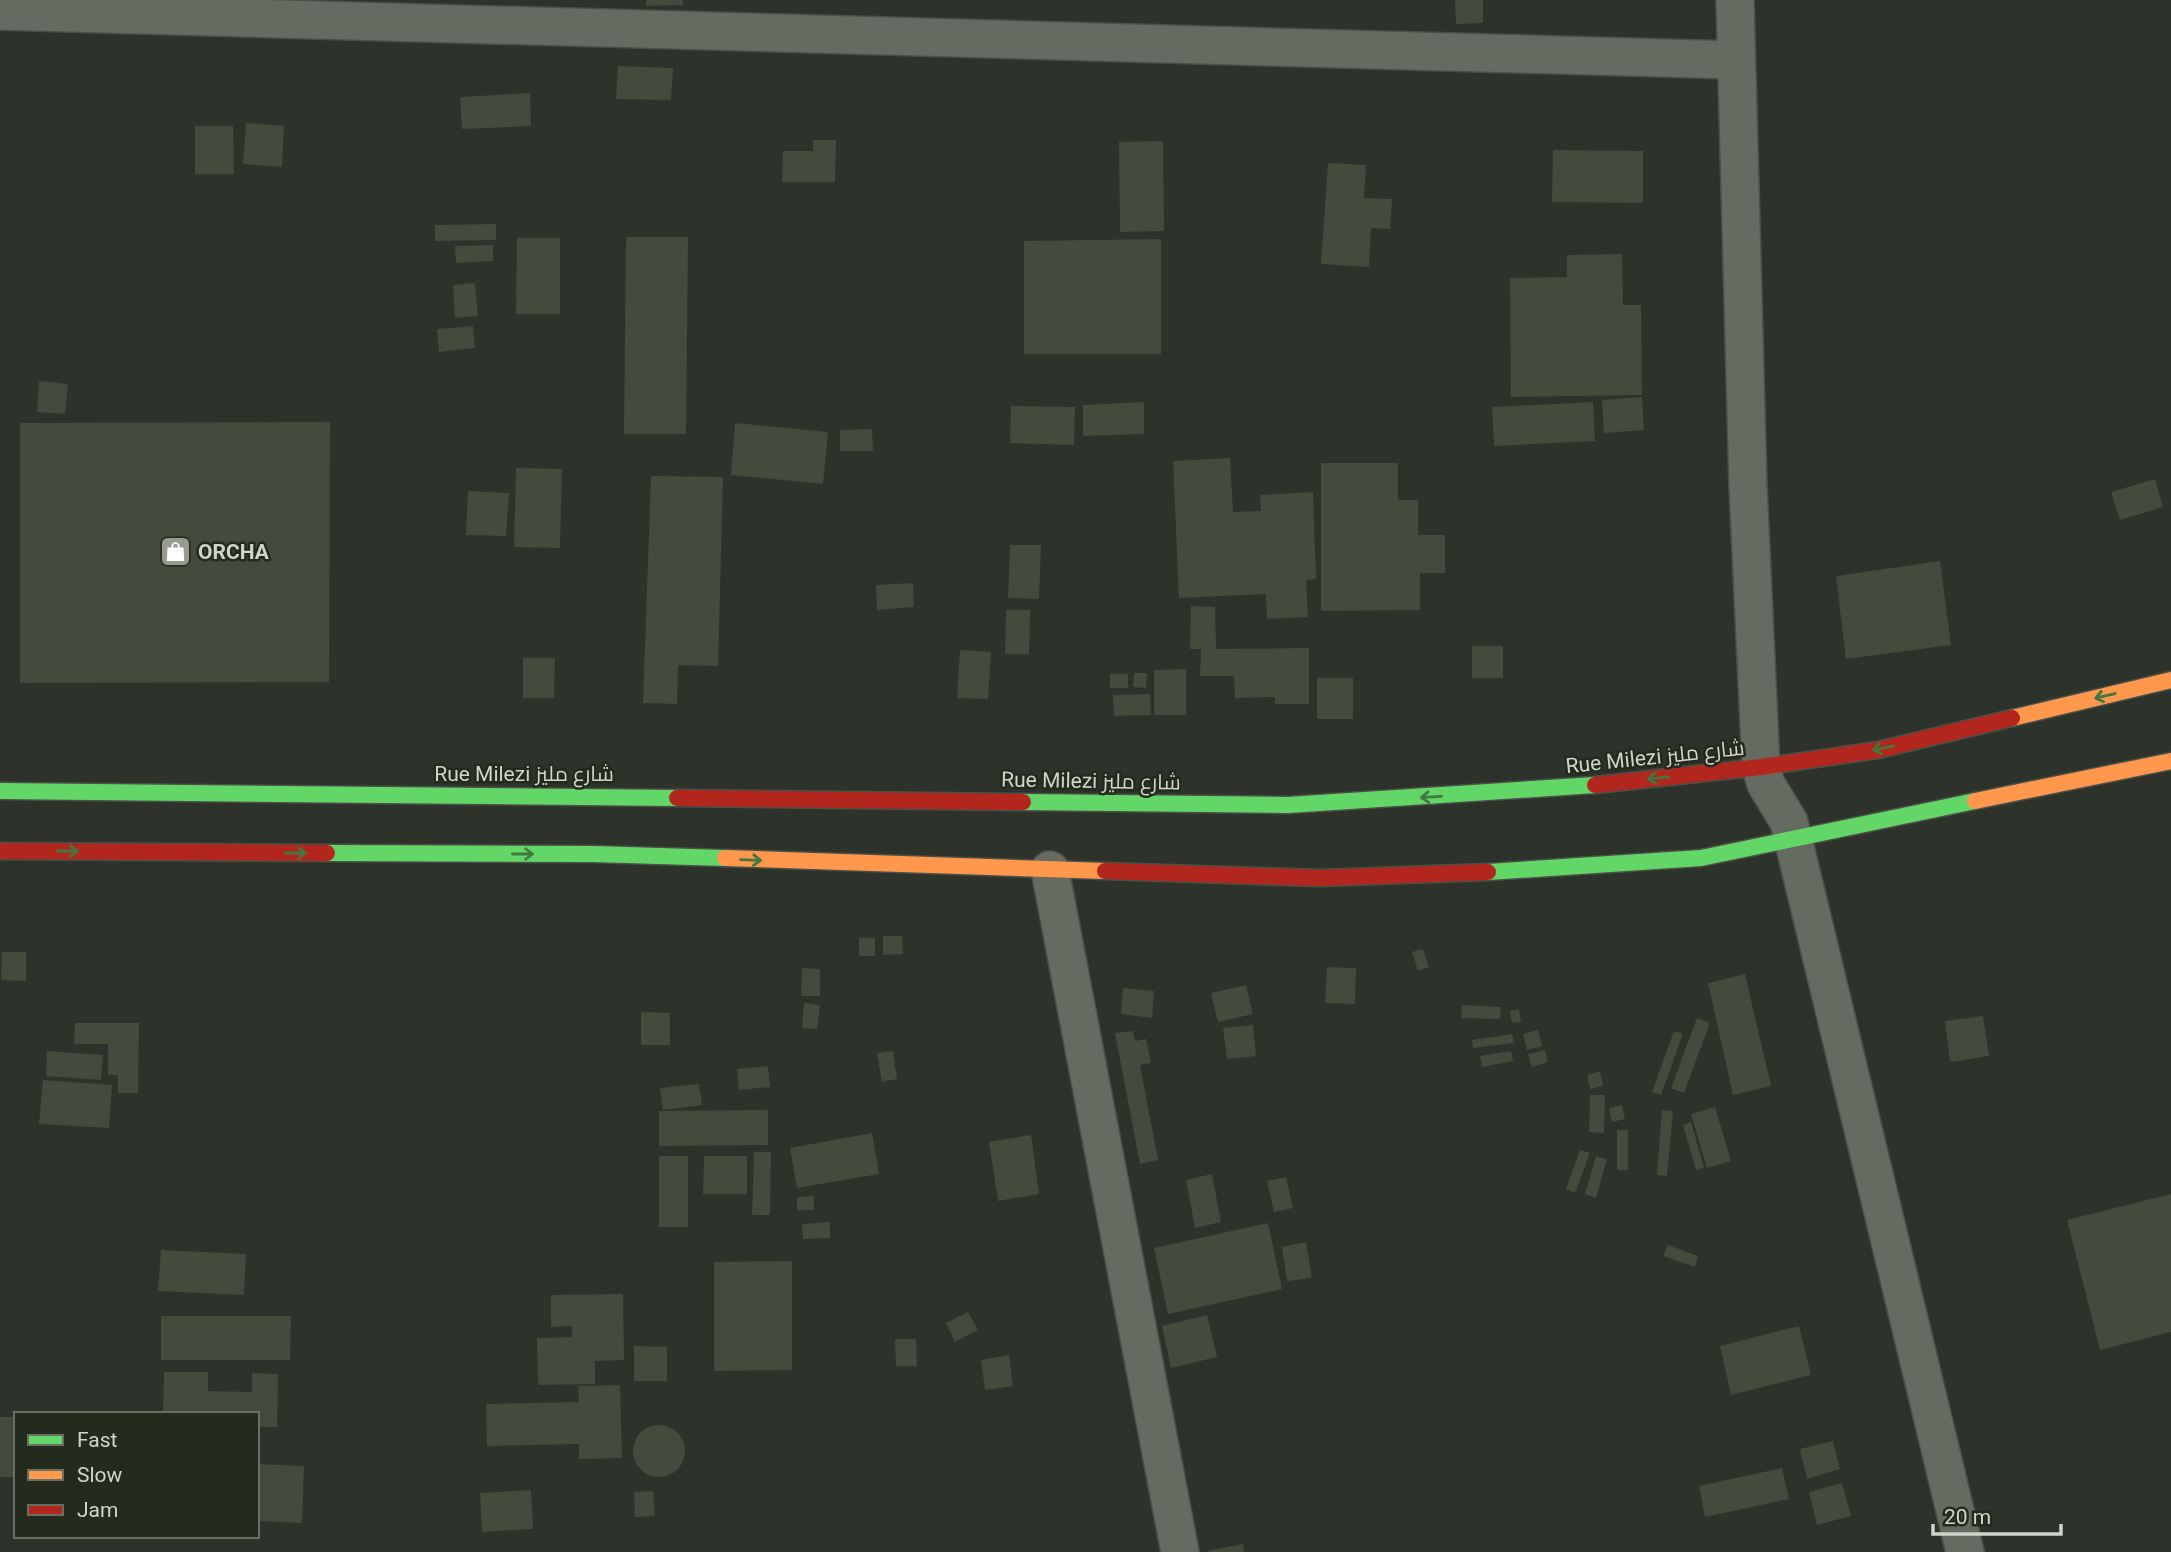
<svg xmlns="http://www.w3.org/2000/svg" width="2171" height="1552" viewBox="0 0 2171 1552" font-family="Roboto,Cairo,sans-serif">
	<rect width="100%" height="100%" fill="#2d322a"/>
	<g fill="#444a3c">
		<path d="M 646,0 L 683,0 L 683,5 L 646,6 Z"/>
		<path d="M 1455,0 L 1483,0 L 1483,23 L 1456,24 Z"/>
		<path d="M 618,66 L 673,68 L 671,100 L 616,99 Z"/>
		<path d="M 530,93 L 531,126 L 462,129 L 460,97 Z"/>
		<path d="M 246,123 L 284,126 L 282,167 L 243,164 Z"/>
		<path d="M 195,126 L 233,126 L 234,174 L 195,174 Z"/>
		<path d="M 813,140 L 836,140 L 835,182 L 782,182 L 783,151 L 813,151 Z"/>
		<path d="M 1163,141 L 1164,231 L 1120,232 L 1119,142 Z"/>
		<path d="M 1553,150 L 1643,151 L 1643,203 L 1552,202 Z"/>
		<path d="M 1328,163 L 1366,165 L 1364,198 L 1392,199 L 1390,229 L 1371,228 L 1369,267 L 1321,264 Z"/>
		<path d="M 496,224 L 496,240 L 435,241 L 435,225 Z"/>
		<path d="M 626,237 L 688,237 L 686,434 L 624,434 Z"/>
		<path d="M 517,238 L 560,238 L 560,314 L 516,314 Z"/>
		<path d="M 1161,239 L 1161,354 L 1024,354 L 1024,241 Z"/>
		<path d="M 493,245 L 493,261 L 456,263 L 455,246 Z"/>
		<path d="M 1622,254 L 1623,305 L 1641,305 L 1642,395 L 1511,397 L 1510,278 L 1567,277 L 1567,255 Z"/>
		<path d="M 475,283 L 478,316 L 455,318 L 453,285 Z"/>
		<path d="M 473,326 L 475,348 L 439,352 L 437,329 Z"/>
		<path d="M 39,381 L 68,384 L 65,414 L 37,412 Z"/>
		<path d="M 1642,397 L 1644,430 L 1604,433 L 1602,400 Z"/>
		<path d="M 1144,402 L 1144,434 L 1083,436 L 1083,405 Z"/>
		<path d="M 1593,402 L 1595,441 L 1494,446 L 1492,407 Z"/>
		<path d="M 1011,406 L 1075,407 L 1074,445 L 1010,443 Z"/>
		<path d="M 330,422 L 329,682 L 20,683 L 20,423 Z"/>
		<path d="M 735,423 L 828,432 L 823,484 L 731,475 Z"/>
		<path d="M 872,429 L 873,451 L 840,451 L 840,430 Z"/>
		<path d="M 1230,458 L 1233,512 L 1261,511 L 1260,495 L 1313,492 L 1316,579 L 1306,580 L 1308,617 L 1267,619 L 1266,594 L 1179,598 L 1173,461 Z"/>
		<path d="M 1321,463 L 1398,463 L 1398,500 L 1418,500 L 1418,535 L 1445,535 L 1445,573 L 1420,573 L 1420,610 L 1321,611 Z"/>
		<path d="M 516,468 L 562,469 L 560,548 L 514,547 Z"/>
		<path d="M 651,476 L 723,477 L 718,666 L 678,665 L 677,704 L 643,703 Z"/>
		<path d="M 2155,479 L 2163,507 L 2120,520 L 2111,492 Z"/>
		<path d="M 468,491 L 509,493 L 506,536 L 466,535 Z"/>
		<path d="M 1010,545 L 1041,545 L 1039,599 L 1008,598 Z"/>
		<path d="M 1940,561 L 1951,645 L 1846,659 L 1836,576 Z"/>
		<path d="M 913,583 L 914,607 L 877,610 L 876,585 Z"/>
		<path d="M 1191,606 L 1215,607 L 1216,649 L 1309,648 L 1309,704 L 1275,704 L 1275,697 L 1235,698 L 1234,676 L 1200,676 L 1201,649 L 1190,649 Z"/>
		<path d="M 1006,610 L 1030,610 L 1029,654 L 1005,654 Z"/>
		<rect x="1472" y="646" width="31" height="32"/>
		<path d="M 960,650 L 991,652 L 988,699 L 957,698 Z"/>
		<path d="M 523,658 L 555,658 L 554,698 L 523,698 Z"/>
		<path d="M 1186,669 L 1186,715 L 1154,715 L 1154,670 Z"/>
		<path d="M 1134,673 L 1147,673 L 1146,688 L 1133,687 Z"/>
		<rect x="1110" y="674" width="18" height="14"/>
		<rect x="1317" y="678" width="36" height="41"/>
		<path d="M 1150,694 L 1151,715 L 1114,716 L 1113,695 Z"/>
		<path d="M 883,936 L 902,936 L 903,954 L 883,955 Z"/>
		<rect x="859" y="938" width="16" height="18"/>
		<path d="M 1423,949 L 1429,967 L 1418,971 L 1412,952 Z"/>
		<path d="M 2,952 L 26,952 L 26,981 L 1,980 Z"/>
		<path d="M 1327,967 L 1356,968 L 1355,1004 L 1325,1003 Z"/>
		<path d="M 802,968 L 820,969 L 820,996 L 801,996 Z"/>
		<path d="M 1745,974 L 1771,1086 L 1733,1095 L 1708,983 Z"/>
		<path d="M 1246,985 L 1253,1014 L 1218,1022 L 1211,993 Z"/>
		<path d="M 1123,988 L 1154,991 L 1152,1018 L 1121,1014 Z"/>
		<path d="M 804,1003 L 820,1005 L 817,1029 L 802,1028 Z"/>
		<path d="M 1462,1005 L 1501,1007 L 1500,1019 L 1461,1018 Z"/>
		<path d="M 1519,1009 L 1521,1022 L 1512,1023 L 1510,1011 Z"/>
		<path d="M 641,1012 L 670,1013 L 670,1045 L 641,1045 Z"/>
		<path d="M 1983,1016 L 1989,1056 L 1950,1062 L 1945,1021 Z"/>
		<path d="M 1697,1018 L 1710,1023 L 1684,1093 L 1671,1088 Z"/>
		<path d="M 75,1023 L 139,1023 L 138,1093 L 118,1093 L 118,1075 L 108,1075 L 108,1044 L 74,1044 Z"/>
		<path d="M 1253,1025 L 1256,1056 L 1227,1059 L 1223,1028 Z"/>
		<path d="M 1538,1030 L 1542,1046 L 1527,1050 L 1523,1034 Z"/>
		<path d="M 1133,1031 L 1135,1041 L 1146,1039 L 1151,1063 L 1140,1065 L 1158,1160 L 1140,1164 L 1115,1033 Z"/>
		<path d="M 1674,1031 L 1683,1034 L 1661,1095 L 1652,1092 Z"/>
		<path d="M 1512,1034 L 1514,1043 L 1473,1048 L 1472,1040 Z"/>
		<path d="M 1545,1050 L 1548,1062 L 1532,1067 L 1528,1054 Z"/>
		<path d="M 47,1051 L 103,1055 L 101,1080 L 46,1076 Z"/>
		<path d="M 893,1051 L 897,1079 L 882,1082 L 877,1053 Z"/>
		<path d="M 1511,1051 L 1513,1061 L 1482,1067 L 1480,1056 Z"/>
		<path d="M 768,1066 L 770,1087 L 739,1090 L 737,1069 Z"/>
		<path d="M 1600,1071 L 1603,1086 L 1590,1089 L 1587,1075 Z"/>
		<path d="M 43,1080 L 112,1085 L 109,1128 L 39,1124 Z"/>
		<path d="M 699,1084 L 702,1105 L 663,1110 L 660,1088 Z"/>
		<path d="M 1590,1095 L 1605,1095 L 1604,1133 L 1589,1132 Z"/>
		<path d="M 1622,1105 L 1625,1119 L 1612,1122 L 1609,1108 Z"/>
		<path d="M 1715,1107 L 1731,1161 L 1707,1168 L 1691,1114 Z"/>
		<path d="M 768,1110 L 768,1145 L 659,1146 L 659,1111 Z"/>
		<path d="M 1662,1110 L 1673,1111 L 1667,1176 L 1657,1175 Z"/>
		<path d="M 1691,1122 L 1704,1168 L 1696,1170 L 1683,1125 Z"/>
		<rect x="1617" y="1130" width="11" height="40"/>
		<path d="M 872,1133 L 879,1174 L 797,1188 L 790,1148 Z"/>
		<path d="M 1031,1135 L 1039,1194 L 998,1201 L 989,1142 Z"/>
		<path d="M 1580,1150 L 1590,1153 L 1575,1193 L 1566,1189 Z"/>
		<path d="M 754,1152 L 771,1152 L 770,1215 L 752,1215 Z"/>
		<rect x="659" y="1156" width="29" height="71"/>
		<path d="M 704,1156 L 747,1156 L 747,1194 L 703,1194 Z"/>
		<path d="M 1596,1156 L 1607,1159 L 1596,1198 L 1585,1194 Z"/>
		<path d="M 1212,1174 L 1221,1222 L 1195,1228 L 1186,1180 Z"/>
		<path d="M 1286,1177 L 1293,1208 L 1274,1212 L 1267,1181 Z"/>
		<path d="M 2171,1194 L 2171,1332 L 2100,1350 L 2067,1220 Z"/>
		<path d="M 814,1196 L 814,1210 L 797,1210 L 797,1197 Z"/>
		<path d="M 830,1222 L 830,1238 L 803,1239 L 802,1224 Z"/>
		<path d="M 1268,1223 L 1282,1289 L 1168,1314 L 1154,1248 Z"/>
		<path d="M 1306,1242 L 1312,1278 L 1287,1281 L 1282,1247 Z"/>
		<path d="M 1668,1245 L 1698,1256 L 1695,1267 L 1663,1256 Z"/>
		<path d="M 161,1250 L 246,1254 L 244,1295 L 158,1291 Z"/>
		<path d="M 792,1261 L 792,1370 L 714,1371 L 714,1262 Z"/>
		<path d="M 623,1294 L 624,1360 L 595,1361 L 595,1384 L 538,1385 L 537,1338 L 572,1337 L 572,1326 L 551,1327 L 551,1295 Z"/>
		<path d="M 968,1312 L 978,1330 L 955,1342 L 946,1323 Z"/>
		<path d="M 1207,1315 L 1217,1357 L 1171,1368 L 1162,1326 Z"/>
		<path d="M 161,1316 L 291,1316 L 290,1360 L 161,1360 Z"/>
		<path d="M 1799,1326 L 1811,1375 L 1731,1395 L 1720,1346 Z"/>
		<path d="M 895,1339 L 916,1339 L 917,1366 L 896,1366 Z"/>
		<path d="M 634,1346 L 667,1347 L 667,1381 L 634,1381 Z"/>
		<path d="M 1009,1355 L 1013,1386 L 985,1390 L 981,1360 Z"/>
		<path d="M 164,1372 L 208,1372 L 208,1391 L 252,1392 L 252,1373 L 278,1374 L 277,1427 L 257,1427 L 257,1414 L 163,1414 Z"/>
		<path d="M 620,1385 L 622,1458 L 579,1459 L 579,1444 L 487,1446 L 486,1404 L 579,1402 L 578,1386 Z"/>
		<rect x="0" y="1417" width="16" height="60"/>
		<circle cx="659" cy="1451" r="26"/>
		<path d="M 1833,1441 L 1840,1469 L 1807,1479 L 1800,1449 Z"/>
		<path d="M 257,1464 L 304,1466 L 302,1523 L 257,1521 Z"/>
		<path d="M 1782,1468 L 1789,1499 L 1705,1517 L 1699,1486 Z"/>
		<path d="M 1842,1483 L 1851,1516 L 1817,1525 L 1809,1492 Z"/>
		<path d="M 531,1490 L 533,1529 L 482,1532 L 480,1493 Z"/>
		<path d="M 653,1491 L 655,1516 L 635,1517 L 634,1492 Z"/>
		<path d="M 1243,1544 L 1244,1552 L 1207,1552 L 1207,1551 Z"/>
	</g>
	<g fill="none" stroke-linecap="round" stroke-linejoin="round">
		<defs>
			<g id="street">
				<path d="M 1735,0 L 1748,486 L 1761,767 L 1766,784 L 1789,822 L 1965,1552"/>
				<path d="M 0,11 L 1734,60"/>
				<path d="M 1050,870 L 1180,1552"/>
			</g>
			<g id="fast">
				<path d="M 0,791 L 677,798"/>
				<path d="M 1023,802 L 1288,805 L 1595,785"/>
				<path d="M 327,853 L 593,854 L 725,858"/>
				<path d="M 1488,872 L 1701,858 L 1975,801"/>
			</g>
			<g id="slow">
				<path d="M 2012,718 L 2171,680"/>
				<path d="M 1975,801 L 2171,761"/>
				<path d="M 725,858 L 1105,871"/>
			</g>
			<g id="jam">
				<path d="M 1595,785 L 1761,767 L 1878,750 L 2012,718"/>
				<path d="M 677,798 L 1023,802"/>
				<path d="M 0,851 L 327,853"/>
				<path d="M 1105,871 L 1320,878 L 1488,872"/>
			</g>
		</defs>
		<use href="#street" stroke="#4a4f48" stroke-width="40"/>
		<use href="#fast" stroke="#4a4f48" stroke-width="19"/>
		<use href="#slow" stroke="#4a4f48" stroke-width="19"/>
		<use href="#jam" stroke="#4a4f48" stroke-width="19"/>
		<use href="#street" stroke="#666b62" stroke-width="37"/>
		<use href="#fast" stroke="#63d668" stroke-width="16"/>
		<use href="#slow" stroke="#ff974d" stroke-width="16"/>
		<use href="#jam" stroke="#b3261e" stroke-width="16"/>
	</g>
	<defs><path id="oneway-shaft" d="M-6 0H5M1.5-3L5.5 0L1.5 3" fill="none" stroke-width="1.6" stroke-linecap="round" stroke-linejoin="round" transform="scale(1.75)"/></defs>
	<g stroke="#40783f">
		<use href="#oneway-shaft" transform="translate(2105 696) rotate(167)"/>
		<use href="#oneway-shaft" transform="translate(1883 748) rotate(168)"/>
		<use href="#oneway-shaft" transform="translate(1658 778) rotate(174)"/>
		<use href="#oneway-shaft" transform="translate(1431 797) rotate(177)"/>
		<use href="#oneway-shaft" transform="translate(68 851)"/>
		<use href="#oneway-shaft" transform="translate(296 853)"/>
		<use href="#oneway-shaft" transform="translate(523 854)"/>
		<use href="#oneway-shaft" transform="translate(751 860) rotate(2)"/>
	</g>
	<defs>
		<symbol id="shop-square" viewBox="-11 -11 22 22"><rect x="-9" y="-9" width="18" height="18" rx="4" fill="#979c93" stroke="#242b1d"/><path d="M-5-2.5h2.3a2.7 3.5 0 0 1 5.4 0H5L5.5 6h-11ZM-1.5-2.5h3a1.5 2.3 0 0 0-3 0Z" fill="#fff"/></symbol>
	</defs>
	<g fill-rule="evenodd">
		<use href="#shop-square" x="158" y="534" width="35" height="35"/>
	</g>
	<g text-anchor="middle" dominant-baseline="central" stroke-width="5" stroke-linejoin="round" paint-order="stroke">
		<g font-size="21" font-weight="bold" fill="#d0d5cc" stroke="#242b1d" text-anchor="start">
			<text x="198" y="552">ORCHA</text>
		</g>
		<g font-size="21" fill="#d0d5cc" stroke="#242b1d">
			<text transform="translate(1655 757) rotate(-6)">Rue Milezi شارع مليز</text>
			<text x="524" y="774">Rue Milezi شارع مليز</text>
			<text transform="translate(1091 781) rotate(1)">Rue Milezi شارع مليز</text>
		</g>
	</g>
	<rect x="14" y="1412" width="245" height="126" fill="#242b1d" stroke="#696f63" stroke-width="2"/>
	<rect x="28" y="1435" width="35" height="10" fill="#63d668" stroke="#696f63" stroke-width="2"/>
	<text x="77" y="1447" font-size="21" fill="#d0d5cc">Fast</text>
	<rect x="28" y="1470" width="35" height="10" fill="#ff974d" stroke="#696f63" stroke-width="2"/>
	<text x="77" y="1482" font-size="21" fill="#d0d5cc">Slow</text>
	<rect x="28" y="1505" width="35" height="10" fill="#b3261e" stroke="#696f63" stroke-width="2"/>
	<text x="77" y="1517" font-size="21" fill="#d0d5cc">Jam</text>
	<path d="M1933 1524v10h128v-10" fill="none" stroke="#d0d5cc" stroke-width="3.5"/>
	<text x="1944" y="1524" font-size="21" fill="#d0d5cc" stroke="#242b1d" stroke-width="5" paint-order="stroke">20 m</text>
</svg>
